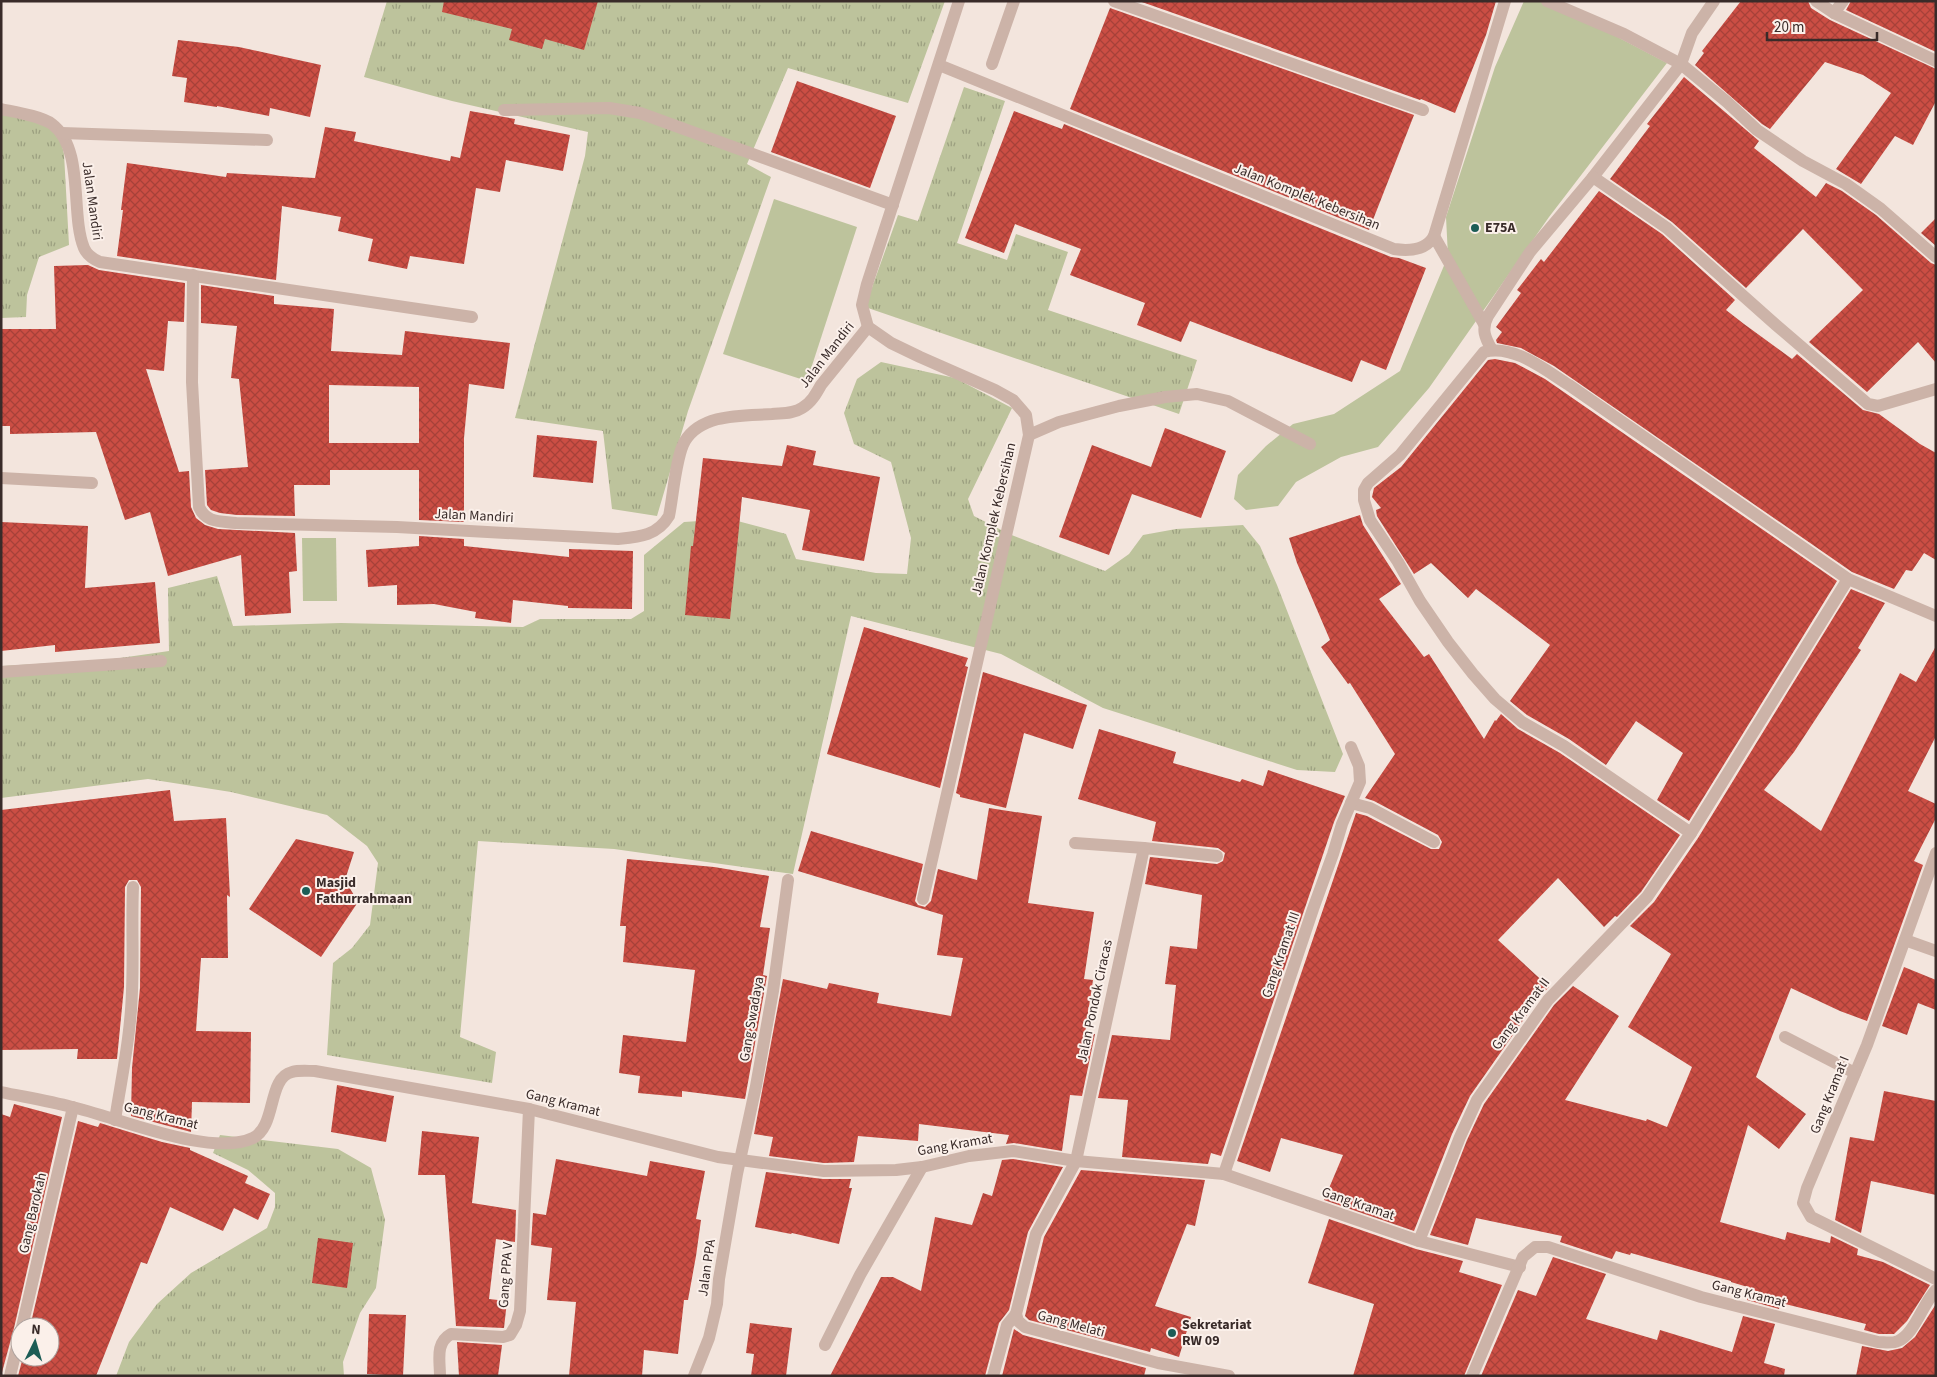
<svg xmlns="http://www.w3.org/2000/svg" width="1937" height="1377" viewBox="0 0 1937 1377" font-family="'Source Sans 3',sans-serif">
	<defs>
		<pattern id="grass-tufts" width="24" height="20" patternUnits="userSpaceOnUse" patternTransform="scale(1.25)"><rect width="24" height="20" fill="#bdc39c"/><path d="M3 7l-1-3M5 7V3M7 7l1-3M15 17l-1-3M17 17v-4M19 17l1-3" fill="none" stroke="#9b9f7f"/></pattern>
		<pattern id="building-cross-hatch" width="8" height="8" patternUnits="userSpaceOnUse" patternTransform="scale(1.25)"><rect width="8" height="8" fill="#cb4e44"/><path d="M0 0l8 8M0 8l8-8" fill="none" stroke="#a64139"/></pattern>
	</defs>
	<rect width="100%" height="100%" fill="#f3e5dd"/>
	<g fill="url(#grass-tufts)">
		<path d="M 387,1 L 945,1 L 908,103 L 788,68 L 747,164 L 771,177 L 688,411 L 657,516 L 612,509 L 603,431 L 515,418 L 585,156 L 588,132 L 452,101 L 364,77 Z"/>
		<path d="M 964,87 L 1005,101 L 957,243 L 1007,260 L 1016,234 L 1068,252 L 1048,310 L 1197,360 L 1179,414 L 865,307 L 898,215 L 918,221 Z"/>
		<path d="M 1,110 L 58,128 L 64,154 L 69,245 L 39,257 L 27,295 L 26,317 L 1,318 Z"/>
		<path d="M 881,362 L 955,378 L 1012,408 L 968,499 L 974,516 L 1009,534 L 1105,571 L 1129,554 L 1143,535 L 1176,529 L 1243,525 L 1260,546 L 1277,585 L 1343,754 L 1335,772 L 1297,770 L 1103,708 L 1001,654 L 851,616 L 793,874 L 614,849 L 478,841 L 460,1037 L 496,1052 L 492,1083 L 327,1055 L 333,963 L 352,948 L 370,925 L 378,863 L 367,846 L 327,815 L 231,792 L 148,779 L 1,798 L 1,666 L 106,660 L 169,651 L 168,588 L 217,576 L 233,626 L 341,623 L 523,627 L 540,619 L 631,619 L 644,611 L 644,555 L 684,522 L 730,519 L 786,534 L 796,559 L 876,573 L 907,574 L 911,538 L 891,462 L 854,444 L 844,413 L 857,379 Z"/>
		<path d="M 220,1135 L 338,1149 L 371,1168 L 385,1220 L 376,1288 L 360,1313 L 343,1362 L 344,1376 L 116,1376 L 129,1342 L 157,1304 L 191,1273 L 267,1228 L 275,1207 L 275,1193 L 248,1170 L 213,1153 Z"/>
	</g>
	<g fill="#bdc39c">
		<path d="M 1524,1 L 1549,1 L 1667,63 L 1549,217 L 1429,388 L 1378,447 L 1341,457 L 1296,482 L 1278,506 L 1246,510 L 1234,499 L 1238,475 L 1266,446 L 1293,424 L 1334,414 L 1400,371 L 1448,256 L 1446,217 L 1495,67 Z"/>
		<path d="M 774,199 L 857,227 L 807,381 L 723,354 Z"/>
		<path d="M 302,538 L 336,538 L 337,601 L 303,601 Z"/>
	</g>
	<g fill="url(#building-cross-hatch)" fill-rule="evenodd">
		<path d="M 444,1 L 598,1 L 584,50 L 545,39 L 542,49 L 509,40 L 512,29 L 442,12 Z"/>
		<path d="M 1139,1 L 1496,1 L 1486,35 L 1455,113 L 1421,99 L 1420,100 Z"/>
		<path d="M 1741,1 L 1808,1 L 1811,8 L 1830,20 L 1936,69 L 1936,101 L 1913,145 L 1895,136 L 1861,184 L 1836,169 L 1891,93 L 1863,75 L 1825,62 L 1770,129 L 1762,124 L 1695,65 L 1704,53 L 1702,51 Z"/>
		<path d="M 1851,1 L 1936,1 L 1936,52 L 1846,10 Z"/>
		<path d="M 1110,8 L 1414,115 L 1369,230 L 1070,109 Z"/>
		<path d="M 178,40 L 239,47 L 321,65 L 310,117 L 270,108 L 269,116 L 217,106 L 217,107 L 184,102 L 187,78 L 172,76 Z"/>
		<path d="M 1684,77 L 1759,141 L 1754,148 L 1816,197 L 1826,183 L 1842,191 L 1876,215 L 1931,263 L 1936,265 L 1936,363 L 1918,342 L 1867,392 L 1809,342 L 1863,290 L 1803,229 L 1746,288 L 1672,222 L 1610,179 L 1650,126 L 1647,124 Z"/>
		<path d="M 797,81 L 896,116 L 870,188 L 771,152 Z"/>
		<path d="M 470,111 L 515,119 L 514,124 L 570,135 L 563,171 L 506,160 L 500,192 L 476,188 L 464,264 L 410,256 L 407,269 L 368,261 L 373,239 L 338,231 L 341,217 L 282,206 L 276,280 L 117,256 L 123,210 L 121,210 L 127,163 L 226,177 L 227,173 L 315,178 L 325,127 L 356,132 L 354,141 L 450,161 L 451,156 L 460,158 Z"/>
		<path d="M 1014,111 L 1062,129 L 1064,124 L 1391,257 L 1399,258 L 1426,268 L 1386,370 L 1361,360 L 1352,382 L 1190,321 L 1181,342 L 1137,325 L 1145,303 L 1070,275 L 1081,249 L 1015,224 L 1004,253 L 965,238 Z"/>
		<path d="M 1599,191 L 1662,234 L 1735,300 L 1726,310 L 1744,324 L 1792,359 L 1797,354 L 1863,410 L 1879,414 L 1920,444 L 1936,453 L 1936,560 L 1924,553 L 1912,571 L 1906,570 L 1894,589 L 1852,572 L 1554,366 L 1521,348 L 1497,343 L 1496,340 L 1502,332 L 1496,327 L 1521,293 L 1517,290 L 1541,259 L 1544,262 Z"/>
		<path d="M 1936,218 L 1936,246 L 1921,233 Z"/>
		<path d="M 88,265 L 99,270 L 185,283 L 184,322 L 168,321 L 164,371 L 146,369 L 179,472 L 189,471 L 191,507 L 196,518 L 205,525 L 218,529 L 295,533 L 297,571 L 289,572 L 291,613 L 245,616 L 241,555 L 168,576 L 150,512 L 125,520 L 96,432 L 10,434 L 10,426 L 1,426 L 1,329 L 56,329 L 54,266 Z"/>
		<path d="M 201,285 L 274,296 L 274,304 L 334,309 L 331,351 L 402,355 L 405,331 L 510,343 L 504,389 L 469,384 L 464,438 L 464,522 L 419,520 L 419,470 L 330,470 L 330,485 L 294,485 L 295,516 L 237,515 L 220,513 L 211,510 L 207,505 L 205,470 L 248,467 L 239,379 L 231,378 L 237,326 L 201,323 ZM 329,385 L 419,387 L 419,443 L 329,443 Z"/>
		<path d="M 1495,359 L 1515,363 L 1545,379 L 1837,581 L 1689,821 L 1657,800 L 1683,753 L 1636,721 L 1606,765 L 1569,739 L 1527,715 L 1510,701 L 1550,645 L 1476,589 L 1468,598 L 1431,563 L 1414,574 L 1377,516 L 1376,510 L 1381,508 L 1372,497 L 1374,488 L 1401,467 L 1488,360 Z"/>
		<path d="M 1165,428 L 1226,451 L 1201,518 L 1132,494 L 1109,555 L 1059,537 L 1092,445 L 1151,467 Z"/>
		<path d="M 537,435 L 597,441 L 593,483 L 533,477 Z"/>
		<path d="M 787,445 L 816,451 L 813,465 L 880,477 L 864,561 L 802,550 L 810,510 L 742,497 L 730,619 L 685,615 L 691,546 L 693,546 L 703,458 L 782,466 Z"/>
		<path d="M 1360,515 L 1363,525 L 1401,584 L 1379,599 L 1424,657 L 1429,654 L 1484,739 L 1495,720 L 1496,721 L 1501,714 L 1518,729 L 1560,753 L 1680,835 L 1641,892 L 1617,917 L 1615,916 L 1604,927 L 1558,878 L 1498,940 L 1549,987 L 1541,995 L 1470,1096 L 1452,1134 L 1414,1231 L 1324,1200 L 1343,1155 L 1281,1138 L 1270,1172 L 1237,1161 L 1356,813 L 1367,816 L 1431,849 L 1439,849 L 1442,842 L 1438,835 L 1374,801 L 1365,798 L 1395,754 L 1350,683 L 1348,684 L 1321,647 L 1330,640 L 1297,563 L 1289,538 Z"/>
		<path d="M 1,522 L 88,526 L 85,588 L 155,582 L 160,643 L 55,652 L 55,645 L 1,651 Z"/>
		<path d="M 419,536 L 464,539 L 464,546 L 569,557 L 569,549 L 633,551 L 632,609 L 568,608 L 568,606 L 513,600 L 511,623 L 475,618 L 476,612 L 434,604 L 397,605 L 397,585 L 368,587 L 366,550 L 419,546 Z"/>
		<path d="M 1851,589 L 1885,603 L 1858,648 L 1861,650 L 1794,752 L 1764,790 L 1821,831 L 1900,673 L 1916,682 L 1936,646 L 1936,736 L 1908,791 L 1936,804 L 1936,818 L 1914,861 L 1923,865 L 1867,1021 L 1840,1011 L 1791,988 L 1756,1077 L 1806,1114 L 1779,1149 L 1748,1125 L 1720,1222 L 1785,1240 L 1787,1232 L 1830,1243 L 1831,1236 L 1858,1249 L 1857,1255 L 1883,1262 L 1930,1285 L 1907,1321 L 1894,1334 L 1879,1334 L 1864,1330 L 1866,1324 L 1781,1303 L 1779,1309 L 1747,1300 L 1751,1288 L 1731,1282 L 1731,1281 L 1631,1253 L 1630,1255 L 1616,1251 L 1612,1259 L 1560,1242 L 1562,1236 L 1476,1218 L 1468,1245 L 1430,1235 L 1467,1140 L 1484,1104 L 1554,1005 L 1573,986 L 1619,1016 L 1565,1100 L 1646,1121 L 1647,1119 L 1667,1127 L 1692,1067 L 1628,1027 L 1671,954 L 1630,926 L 1654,902 L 1698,838 Z"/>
		<path d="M 864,627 L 968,658 L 965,666 L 968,667 L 940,788 L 827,754 Z"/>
		<path d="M 983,672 L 1087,705 L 1073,749 L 1024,733 L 1006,808 L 960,797 L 960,795 L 956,793 Z"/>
		<path d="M 1099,729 L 1176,752 L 1173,763 L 1240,782 L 1242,779 L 1263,786 L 1268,770 L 1345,796 L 1334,822 L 1221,1156 L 1211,1153 L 1208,1164 L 1122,1157 L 1128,1100 L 1098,1098 L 1112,1035 L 1170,1040 L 1176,985 L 1165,984 L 1170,946 L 1197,949 L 1202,895 L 1145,884 L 1150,857 L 1217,864 L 1223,861 L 1225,853 L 1218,848 L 1152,841 L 1156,822 L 1078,799 Z"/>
		<path d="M 170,790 L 174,821 L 226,818 L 230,897 L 227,895 L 228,958 L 201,958 L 196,1031 L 251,1032 L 250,1103 L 192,1102 L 191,1132 L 131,1116 L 132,1068 L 140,988 L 141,887 L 137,880 L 129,880 L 125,887 L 124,987 L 117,1059 L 77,1059 L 78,1049 L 1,1050 L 1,810 Z"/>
		<path d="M 989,808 L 1042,816 L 1028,903 L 1094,912 L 1084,979 L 1093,980 L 1085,1033 L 1095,1034 L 1082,1096 L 1070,1095 L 1062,1151 L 1014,1143 L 1006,1144 L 1009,1135 L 919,1124 L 918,1141 L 858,1136 L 854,1162 L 824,1163 L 769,1156 L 773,1137 L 754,1134 L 783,979 L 827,989 L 829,983 L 879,993 L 877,1003 L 951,1016 L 963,958 L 937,955 L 943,915 L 798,871 L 811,831 L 923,864 L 915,901 L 918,905 L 925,907 L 931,901 L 938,869 L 977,880 Z"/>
		<path d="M 296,839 L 354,852 L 345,880 L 358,902 L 321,957 L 249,909 Z"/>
		<path d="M 627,859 L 714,867 L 769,876 L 760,927 L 770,928 L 763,975 L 767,976 L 745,1099 L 682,1091 L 682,1097 L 638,1093 L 640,1076 L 619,1073 L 623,1035 L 686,1042 L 695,970 L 623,962 L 626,926 L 620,926 Z"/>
		<path d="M 1904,967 L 1936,980 L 1936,1010 L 1918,1003 L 1907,1035 L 1882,1026 Z"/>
		<path d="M 337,1085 L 394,1096 L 386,1142 L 331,1132 Z"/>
		<path d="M 1884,1091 L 1936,1101 L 1936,1195 L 1871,1181 L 1861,1233 L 1835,1220 L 1850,1137 L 1874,1141 Z"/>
		<path d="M 14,1104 L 62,1117 L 14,1328 L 1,1376 L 1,1114 L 10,1117 Z"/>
		<path d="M 78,1121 L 98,1127 L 100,1123 L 162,1142 L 190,1148 L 190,1150 L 248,1176 L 245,1183 L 270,1194 L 258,1220 L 234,1208 L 223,1231 L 170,1207 L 147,1264 L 141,1262 L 96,1376 L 18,1376 L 23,1357 L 50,1357 L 50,1327 L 30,1327 Z"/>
		<path d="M 422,1131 L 479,1137 L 472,1203 L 516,1210 L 515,1242 L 496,1239 L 489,1299 L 507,1301 L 504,1328 L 456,1326 L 445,1175 L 418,1175 Z"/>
		<path d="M 556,1159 L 647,1176 L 650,1161 L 705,1171 L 696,1219 L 701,1220 L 696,1256 L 688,1300 L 684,1300 L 678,1354 L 644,1350 L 642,1376 L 569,1376 L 576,1302 L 547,1300 L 552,1248 L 531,1245 L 533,1213 L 546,1215 Z"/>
		<path d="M 1013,1159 L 1063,1167 L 1028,1232 L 1009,1310 L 999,1323 L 985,1376 L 830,1376 L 881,1277 L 893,1277 L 921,1291 L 935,1217 L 972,1225 L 983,1193 L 992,1196 L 1002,1160 Z"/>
		<path d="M 1081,1170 L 1205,1180 L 1195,1226 L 1187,1224 L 1155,1306 L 1191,1317 L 1179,1357 L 1151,1348 L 1150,1352 L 1029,1320 L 1025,1316 L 1044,1237 Z"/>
		<path d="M 766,1172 L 823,1179 L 851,1179 L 849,1188 L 852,1188 L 839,1244 L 792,1233 L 791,1234 L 755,1227 Z"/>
		<path d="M 1329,1219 L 1416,1249 L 1463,1261 L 1459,1272 L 1502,1285 L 1464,1376 L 1353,1376 L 1374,1304 L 1308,1283 Z"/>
		<path d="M 318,1238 L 353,1243 L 347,1288 L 312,1283 Z"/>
		<path d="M 1553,1257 L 1606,1274 L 1586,1319 L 1657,1340 L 1660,1330 L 1732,1352 L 1743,1316 L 1775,1324 L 1764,1363 L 1785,1369 L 1784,1376 L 1481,1376 L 1518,1290 L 1536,1296 Z"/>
		<path d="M 1936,1304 L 1936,1376 L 1856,1376 L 1862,1346 L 1888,1351 L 1902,1348 L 1915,1337 Z"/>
		<path d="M 369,1314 L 406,1315 L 403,1376 L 367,1374 Z"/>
		<path d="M 750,1323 L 792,1328 L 786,1376 L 751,1376 L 754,1354 L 746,1353 Z"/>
		<path d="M 1014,1329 L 1023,1335 L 1146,1368 L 1144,1376 L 1002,1376 Z"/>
		<path d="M 457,1342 L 502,1345 L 498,1376 L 459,1376 Z"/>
	</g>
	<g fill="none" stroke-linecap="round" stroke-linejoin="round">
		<g stroke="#ccb3a8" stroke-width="12">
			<path d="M 1114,1 L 1423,110"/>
			<path d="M 992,64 L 1014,1"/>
			<path d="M 1905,940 L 1936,951"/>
		</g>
		<g stroke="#ccb3a8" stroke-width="12">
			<path d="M 1547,1 L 1624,34 L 1681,64 L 1727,102 L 1757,130 L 1803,161 L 1846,184 L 1881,209 L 1936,257"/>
			<path d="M 1714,1 L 1692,33 L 1681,64 L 1593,177 L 1667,228 L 1776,325 L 1868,404 L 1878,406 L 1936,389"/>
			<path d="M 1816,1 L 1834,13 L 1936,61"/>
			<path d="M 1834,13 L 1843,1"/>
			<path d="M 939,65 L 1394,249 C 1408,251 1426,251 1434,236 L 1505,1"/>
			<path d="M 1,109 C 15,112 41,116 52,124 C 85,149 70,214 84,248 C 87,255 93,259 100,262 L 472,317"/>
			<path d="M 504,110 L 609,108 L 640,113 L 893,205"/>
			<path d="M 62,133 L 267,140"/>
			<path d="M 1434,236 L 1484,324"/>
			<path d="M 193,275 L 192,382 L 199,507 C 206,523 220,521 236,523 L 397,527 L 618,539 C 639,537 657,536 669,516 C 673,497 676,455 685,441 C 702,413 743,416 772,414 C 782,413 793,414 802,408 C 811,403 816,394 821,385 L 868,327"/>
			<path d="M 1492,350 C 1485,338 1481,329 1488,316 L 1530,252 L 1593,177"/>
			<path d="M 1029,435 L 1059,422 L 1119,406 L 1165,397 L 1197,394 L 1228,401 L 1310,444"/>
			<path d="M 1,478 L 92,483"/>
			<path d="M 1,672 L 161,661"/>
			<path d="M 1351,803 L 1370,808 L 1434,842"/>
			<path d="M 1691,833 L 1564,746 L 1522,722 L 1495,699 L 1473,674 L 1448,642 L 1420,601 L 1398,562 L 1370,520 L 1364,500 L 1364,490 L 1368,483 L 1400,455 L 1484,352 C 1514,344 1545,370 1569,385 L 1848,579 L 1936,616"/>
			<path d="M 1075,843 L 1144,848 L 1217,856"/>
			<path d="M 1144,848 L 1076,1161 L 1036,1234 L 1016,1314 L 1018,1321 L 1025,1327 L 1158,1363 L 1229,1376"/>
			<path d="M 1936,853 L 1867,1045 L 1807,1188 L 1803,1203 L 1811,1217 L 1936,1279"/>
			<path d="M 923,899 L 1029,435 L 1026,415 L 1013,400 L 995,390 L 920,357 L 891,343 L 868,327 L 862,305 L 867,284 L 959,1"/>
			<path d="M 1785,1037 L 1855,1073"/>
			<path d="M 1,1092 C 25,1097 49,1101 72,1107 C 117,1117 211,1158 253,1138 C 277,1126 267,1078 292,1072 C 299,1070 307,1071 315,1071 L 529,1109 L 718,1157 L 824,1171 L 896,1170 L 922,1167 L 969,1156 L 1013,1151 L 1076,1161 L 1224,1174 L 1419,1241 L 1520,1267"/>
			<path d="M 115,1120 C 120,1087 127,1054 130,1021 C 135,976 131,932 133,887"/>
			<path d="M 1224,1174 L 1313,909 L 1333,854 L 1342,824 L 1360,782 L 1359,766 L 1351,747"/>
			<path d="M 1419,1241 L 1460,1137 L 1477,1100 L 1548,1000 L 1647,897 L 1691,833 L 1848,579"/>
			<path d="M 22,1327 L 73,1107"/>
			<path d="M 825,1345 L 860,1275 L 922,1167"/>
			<path d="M 10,1376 L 20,1334"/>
			<path d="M 440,1376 C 440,1360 435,1343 451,1334 L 503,1337 L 510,1335 L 516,1325 L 520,1311 L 529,1109"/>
			<path d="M 694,1376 L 709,1338 L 717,1304 L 719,1279 L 737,1174 L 756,1086 L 773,991 L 788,880"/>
			<path d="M 993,1376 L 1007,1325 L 1016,1314"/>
			<path d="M 1472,1376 L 1523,1257 L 1535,1247 L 1548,1247 L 1701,1297 L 1878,1342 C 1884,1342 1892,1344 1898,1341 C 1914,1335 1923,1303 1936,1290"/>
		</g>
	</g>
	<g fill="#1c5d56" stroke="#fbf0ea" stroke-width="2">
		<circle cx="1475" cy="228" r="5"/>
		<circle cx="306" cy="891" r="5"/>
		<circle cx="1172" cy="1333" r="5"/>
	</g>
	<g text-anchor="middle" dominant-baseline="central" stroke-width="4" stroke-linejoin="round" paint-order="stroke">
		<g font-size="14" fill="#392b29" stroke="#fbf0ea">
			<text transform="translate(1307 197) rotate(22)">Jalan Komplek Kebersihan</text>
			<text transform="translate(92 201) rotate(82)">Jalan Mandiri</text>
			<text transform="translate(827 355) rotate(-52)">Jalan Mandiri</text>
			<text transform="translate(474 516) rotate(3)">Jalan Mandiri</text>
			<text transform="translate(994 519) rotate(-77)">Jalan Komplek Kebersihan</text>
			<text transform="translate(1281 955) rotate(-71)">Gang Kramat III</text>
			<text transform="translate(1095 1001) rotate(-78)">Jalan Pondok Ciracas</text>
			<text transform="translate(1521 1014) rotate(-53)">Gang Kramat II</text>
			<text transform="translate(752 1019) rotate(-80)">Gang Swadaya</text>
			<text transform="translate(1830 1095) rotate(-68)">Gang Kramat I</text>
			<text transform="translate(563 1103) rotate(14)">Gang Kramat</text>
			<text transform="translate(161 1116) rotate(14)">Gang Kramat</text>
			<text transform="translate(955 1145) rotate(-10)">Gang Kramat</text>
			<text transform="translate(1358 1204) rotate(19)">Gang Kramat</text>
			<text transform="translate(33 1213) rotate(-77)">Gang Barokah</text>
			<text transform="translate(707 1268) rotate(-82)">Jalan PPA</text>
			<text transform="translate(506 1275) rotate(-86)">Gang PPA V</text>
			<text transform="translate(1749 1294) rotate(14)">Gang Kramat</text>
			<text transform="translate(1071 1324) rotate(15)">Gang Melati</text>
		</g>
		<g font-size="14" font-weight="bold" fill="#392b29" stroke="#fbf0ea" text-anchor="start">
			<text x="1485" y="228">E75A</text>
			<text x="316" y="883">Masjid<tspan x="316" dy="16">Fathurrahmaan</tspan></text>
			<text x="1182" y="1325">Sekretariat<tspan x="1182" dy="16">RW 09</tspan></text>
		</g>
	</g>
	<rect width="1937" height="1377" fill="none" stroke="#392b29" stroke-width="5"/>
	<g transform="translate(35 1342) rotate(5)"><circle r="24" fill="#fbf0ea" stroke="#ada19d"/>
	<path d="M0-4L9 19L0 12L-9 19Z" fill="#1c5d56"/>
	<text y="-8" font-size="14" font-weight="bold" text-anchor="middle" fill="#392b29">N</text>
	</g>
	<path d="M1767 32v8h110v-8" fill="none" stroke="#392b29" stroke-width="2.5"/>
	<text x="1774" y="32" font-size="15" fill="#392b29" stroke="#fbf0ea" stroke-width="4" paint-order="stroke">20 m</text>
</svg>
